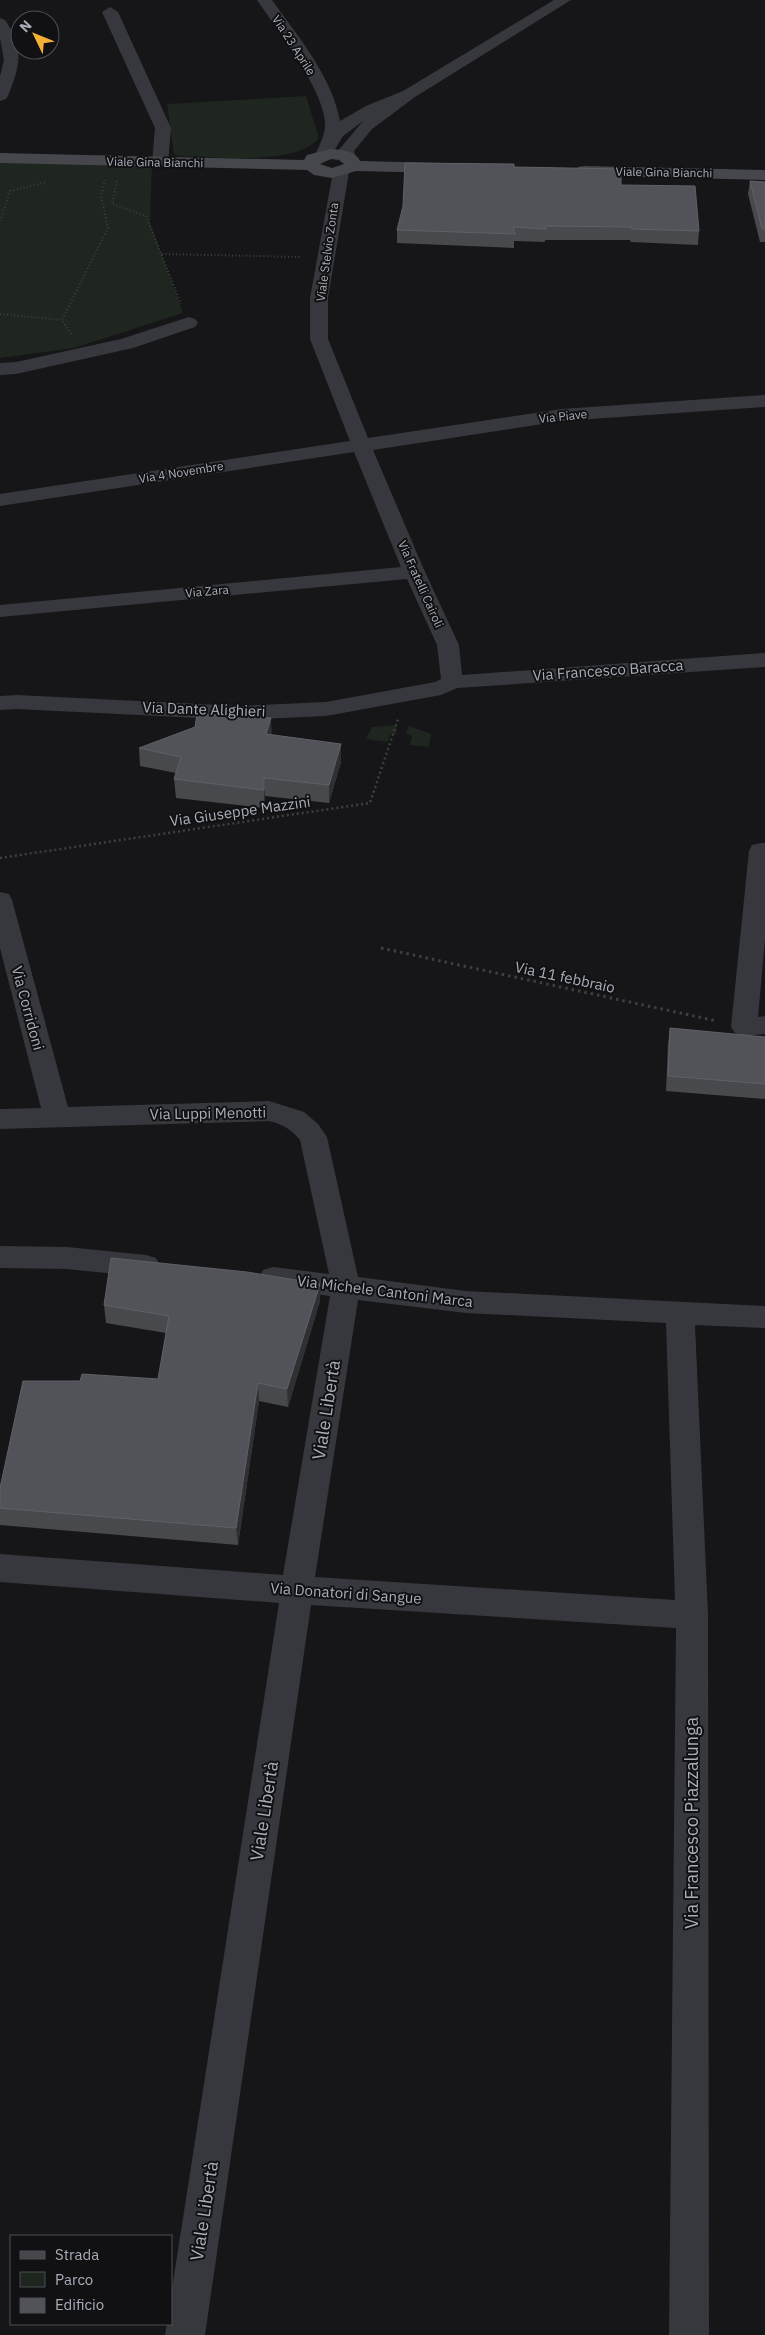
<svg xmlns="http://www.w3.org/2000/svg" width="765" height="2335" viewBox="0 0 765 2335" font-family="'IBM Plex Sans',sans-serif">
	<rect width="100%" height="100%" fill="#161618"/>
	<g fill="#1e261f">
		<path d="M 306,96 L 319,138 C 298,166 211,157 179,156 L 174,154 L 167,104 Z"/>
		<path d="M 0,158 L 152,164 L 150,222 L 183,313 L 74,348 L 0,358 Z"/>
		<path d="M 397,725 L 396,734 L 390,734 L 388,742 L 366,739 L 372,727 Z"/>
		<path d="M 409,726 L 431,734 L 429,747 L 410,745 L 412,736 L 406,734 Z"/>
	</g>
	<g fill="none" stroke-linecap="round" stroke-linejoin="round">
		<g stroke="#3d3f44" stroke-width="2" stroke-dasharray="1 2.5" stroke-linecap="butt">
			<path d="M 117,181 L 112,204 L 146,216 L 181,304"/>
			<path d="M 0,221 L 10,191 L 47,182"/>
			<path d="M 162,254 L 301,257"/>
			<path d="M 0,314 L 62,320"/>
			<path d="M 71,334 L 62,320 L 108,228 L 101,196 L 105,180"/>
		</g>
		<path stroke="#3d3f44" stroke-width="2.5" stroke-dasharray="2 3" stroke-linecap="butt" d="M 0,858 L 370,803 L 398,719"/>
		<path stroke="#3d3f44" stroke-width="3" stroke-dasharray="2.5 4" stroke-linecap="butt" d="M 381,948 L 717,1021"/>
		<g fill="#37383d" fill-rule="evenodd">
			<path d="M 257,0 L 272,0 C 298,36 332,77 340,121 L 366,106 L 403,91 L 554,0 L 571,0 L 415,97 L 372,129 L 354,151 L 356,157 L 354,161 L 342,161 L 338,151 L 363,121 L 343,136 L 329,159 L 317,159 L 315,155 C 319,146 324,137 325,127 C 328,94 275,27 257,0 Z"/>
			<path d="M 110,7 L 118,12 L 171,128 L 168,163 L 166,167 L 154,167 L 152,163 L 155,128 L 102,12 Z"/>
			<path d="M 0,18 L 5,20 C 25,48 20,66 8,96 L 6,99 L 0,101 L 0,76 L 4,60 L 0,38 Z"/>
			<path d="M 341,167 L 347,168 L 349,172 L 328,298 L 328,339 L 368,438 L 562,409 L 765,395 L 765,407 L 562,421 L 373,450 L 425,572 L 459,645 L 462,675 L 765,653 L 765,667 L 457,688 L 441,695 L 326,716 L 240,720 L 17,709 L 0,710 L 0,696 L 17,695 L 240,706 L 326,702 L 435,682 L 441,679 L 437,645 L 407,579 L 0,617 L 0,605 L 401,567 L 354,452 L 0,506 L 0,494 L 350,441 L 310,339 L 310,298 L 333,172 L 335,168 Z"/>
			<path d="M 189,317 L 195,319 L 198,323 L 195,327 L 133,348 L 16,374 L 0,375 L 0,363 L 16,362 L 121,339 Z"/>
			<path d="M 761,843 L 765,843 L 765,939 L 758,1017 L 765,1016 L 765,1034 L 744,1036 L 735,1033 L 731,1027 L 749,851 L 752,845 Z"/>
			<path d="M 0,892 L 9,894 L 12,900 L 68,1107 L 269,1101 L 304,1112 L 318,1124 L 327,1137 L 358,1277 L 466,1291 L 765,1306 L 765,1328 L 695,1325 L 708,1615 L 709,2335 L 669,2335 L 676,1628 L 311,1605 L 205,2335 L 165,2335 L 167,2324 L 171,2324 L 171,2295 L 279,1603 L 0,1582 L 0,1554 L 283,1575 L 330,1296 L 273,1289 L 263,1286 L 259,1278 L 263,1270 L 273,1267 L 329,1274 L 300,1140 C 291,1129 282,1124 269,1121 L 0,1129 L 0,1109 L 41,1108 L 0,948 ZM 358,1300 L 466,1313 L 666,1323 L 675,1600 L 315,1577 Z"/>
			<path d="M 0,1246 L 67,1247 L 146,1255 L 156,1258 L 160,1266 L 156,1274 L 146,1277 L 67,1269 L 0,1268 Z"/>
		</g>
		<g fill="#45474d" fill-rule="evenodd">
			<path d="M 330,149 C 341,150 355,150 360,161 L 441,163 L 447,164 L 449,168 L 447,172 L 441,173 L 356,171 L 332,178 L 314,175 L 307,170 L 0,163 L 0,153 L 304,160 L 307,155 ZM 331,159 L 339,160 L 344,164 L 332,168 L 320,164 Z"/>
			<path d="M 584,166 L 765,170 L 765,180 L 578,175 L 576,171 L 578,167 Z"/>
		</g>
	</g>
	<g fill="#47494d">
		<path d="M 750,181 L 765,182 L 765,242 L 760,242 L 748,194 Z"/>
		<path d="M 621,185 L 699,231 L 698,245 L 631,242 L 630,240 L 545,240 L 545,242 L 514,241 L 514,248 L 397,243 L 397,230 Z"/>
		<path d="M 271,735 L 341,762 L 329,803 L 265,796 L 264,808 L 176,798 L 174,779 L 176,773 L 140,766 L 139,748 Z"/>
		<path d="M 670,1028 L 765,1037 L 765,1099 L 666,1091 L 668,1044 Z"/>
		<path d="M 320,1301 L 288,1407 L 259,1401 L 238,1545 L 0,1525 L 0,1488 L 80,1381 L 158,1379 L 166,1333 L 106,1323 L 104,1305 Z"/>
	</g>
	<g fill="#2f3033">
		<path d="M 271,718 L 272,737 L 266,734 Z"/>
		<path d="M 341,744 L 341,762 L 329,803 L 329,785 Z"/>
		<path d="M 264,778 L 265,796 L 264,808 Z"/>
		<path d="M 320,1284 L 320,1301 L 288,1407 L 287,1389 Z"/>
		<path d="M 258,1383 L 259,1401 L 238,1545 L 236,1528 Z"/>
	</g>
	<g fill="#525359" stroke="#5f6168">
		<path d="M 405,163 L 514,164 L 514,167 L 621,169 L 621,185 L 695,186 L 699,231 L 632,229 L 631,227 L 546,226 L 546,229 L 513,227 L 515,234 L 397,230 L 403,206 Z"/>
		<path d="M 750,181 L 765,182 L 765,229 L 762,229 Z"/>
		<path d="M 197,714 L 271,718 L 266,734 L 341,744 L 329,785 L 264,778 L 264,790 L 174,779 L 181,757 L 139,748 L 195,727 Z"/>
		<path d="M 670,1028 L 765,1037 L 765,1084 L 668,1076 Z"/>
		<path d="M 111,1258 L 247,1272 L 320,1284 L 287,1389 L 258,1383 L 236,1528 L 0,1508 L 0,1488 L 23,1381 L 80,1381 L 82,1374 L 158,1379 L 169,1316 L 104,1305 Z"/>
	</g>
	<g text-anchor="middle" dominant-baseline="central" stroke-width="4" stroke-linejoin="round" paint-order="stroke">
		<g font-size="12" fill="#a8adb8" stroke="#111113">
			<text transform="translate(294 45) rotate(57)">Via 23 Aprile</text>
			<text transform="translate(155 162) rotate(1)">Viale Gina Bianchi</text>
			<text transform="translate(664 172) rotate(1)">Viale Gina Bianchi</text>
			<text transform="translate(327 252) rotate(-82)">Viale Stelvio Zonta</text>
			<text transform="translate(563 416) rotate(-6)">Via Piave</text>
			<text transform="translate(181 472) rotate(-9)">Via 4 Novembre</text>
			<text transform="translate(421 584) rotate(66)">Via Fratelli Cairoli</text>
			<text transform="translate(207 591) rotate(-5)">Via Zara</text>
		</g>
		<g font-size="15" fill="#a8adb8" stroke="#111113">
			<text transform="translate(608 670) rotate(-4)">Via Francesco Baracca</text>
			<text transform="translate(204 709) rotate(2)">Via Dante Alighieri</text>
			<text transform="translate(240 811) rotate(-8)">Via Giuseppe Mazzini</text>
			<text transform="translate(565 977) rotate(12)">Via 11 febbraio</text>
			<text transform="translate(28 1008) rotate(75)">Via Corridoni</text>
			<text transform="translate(208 1113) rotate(-1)">Via Luppi Menotti</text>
			<text transform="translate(385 1291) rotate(7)">Via Michele Cantoni Marca</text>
			<text transform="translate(346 1593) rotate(4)">Via Donatori di Sangue</text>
		</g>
		<g font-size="18" fill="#a8adb8" stroke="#111113">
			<text transform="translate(326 1410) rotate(-81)">Viale Libertà</text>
			<text transform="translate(264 1811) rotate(-81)">Viale Libertà</text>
			<text transform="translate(691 1823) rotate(-90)">Via Francesco Piazzalunga</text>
			<text transform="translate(204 2211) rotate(-81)">Viale Libertà</text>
		</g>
	</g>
	<rect x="10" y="2235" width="162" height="90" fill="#111113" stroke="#4d4f55"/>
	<rect x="20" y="2251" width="25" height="8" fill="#45474d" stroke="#4d4f55"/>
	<text x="55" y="2260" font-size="15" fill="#a8adb8">Strada</text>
	<rect x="20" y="2272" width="25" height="15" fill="#1e261f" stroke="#4d4f55"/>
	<text x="55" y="2285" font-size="15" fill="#a8adb8">Parco</text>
	<rect x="20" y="2298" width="25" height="15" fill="#525359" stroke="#4d4f55"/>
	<text x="55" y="2310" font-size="15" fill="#a8adb8">Edificio</text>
	<g transform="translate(35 35) rotate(313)"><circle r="24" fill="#111113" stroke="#4d4f55"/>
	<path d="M0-4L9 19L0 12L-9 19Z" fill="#f2b134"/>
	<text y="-8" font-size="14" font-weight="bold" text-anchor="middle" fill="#a8adb8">N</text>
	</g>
</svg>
